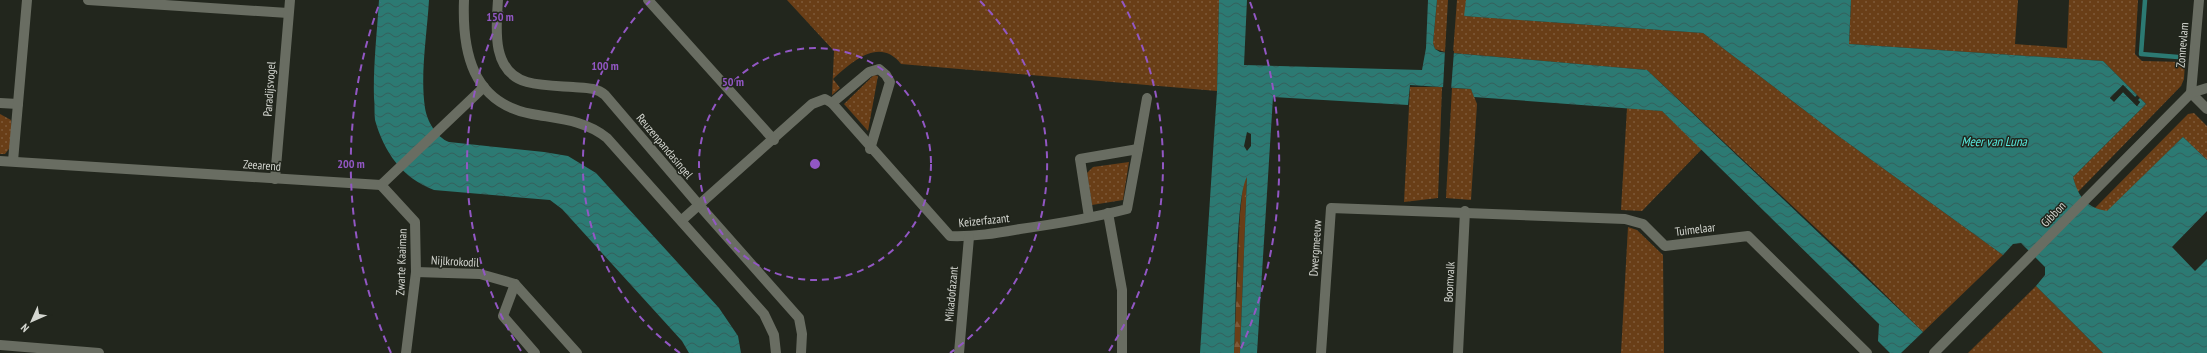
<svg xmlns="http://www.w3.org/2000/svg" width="2207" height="353" viewBox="0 0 2207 353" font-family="'PT Sans Narrow',sans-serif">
	<defs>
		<pattern id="grass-dots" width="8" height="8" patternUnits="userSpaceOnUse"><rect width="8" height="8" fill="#693e17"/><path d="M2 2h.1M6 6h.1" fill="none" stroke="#7e5938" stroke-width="1.8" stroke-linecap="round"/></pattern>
		<pattern id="forest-firs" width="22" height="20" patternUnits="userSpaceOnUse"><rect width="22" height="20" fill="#693e17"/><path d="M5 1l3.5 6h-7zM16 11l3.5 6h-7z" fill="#7e5938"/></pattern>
		<pattern id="water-waves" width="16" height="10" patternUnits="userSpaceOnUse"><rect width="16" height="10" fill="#2c7a73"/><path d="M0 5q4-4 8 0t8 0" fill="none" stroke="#35605c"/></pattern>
	</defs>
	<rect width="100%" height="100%" fill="#22261d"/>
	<g fill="url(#grass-dots)">
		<path d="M 787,0 L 1219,0 L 1217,91 L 901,64 C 879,36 851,63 833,79 L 840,88 L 832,95 L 834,51 Z"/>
		<path d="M 1437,0 L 1448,0 L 1445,52 L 1435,49 L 1433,43 Z"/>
		<path d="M 1457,0 L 1466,0 L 1465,16 L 1703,33 L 1837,135 L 2003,255 L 1923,332 L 1850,260 L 1647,70 L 1453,53 Z"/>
		<path d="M 1851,0 L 2018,0 L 2015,44 L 2067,48 L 2069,0 L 2138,0 L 2135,54 L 2142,61 L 2185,62 L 2184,79 L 2181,86 L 2077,193 L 2073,177 L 2146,104 L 2103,61 L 1849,44 Z"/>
		<path d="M 874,75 L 878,76 L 868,131 L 844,104 Z"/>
		<path d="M 1410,87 L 1442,87 L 1438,198 L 1404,202 Z"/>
		<path d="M 1452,88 L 1471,89 L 1477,104 L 1471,200 L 1446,198 Z"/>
		<path d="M 1627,108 L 1662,111 L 1702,149 L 1642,211 L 1621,210 Z"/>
		<path d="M 2194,113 L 2207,126 L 2207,160 L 2183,137 L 2107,212 L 2094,209 L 2188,114 Z"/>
		<path d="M 0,114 L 11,120 L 12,145 L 5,154 L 0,154 Z"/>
		<path d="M 1129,162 L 1123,200 L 1092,205 L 1087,173 L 1093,167 Z"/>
		<path d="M 1628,227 L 1637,230 L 1663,255 L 1664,353 L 1621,353 Z"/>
		<path d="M 2036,286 L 2103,353 L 1968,353 Z"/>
	</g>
	<path fill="url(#forest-firs)" d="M 1247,176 L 1240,353 L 1234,353 L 1240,214 L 1243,185 Z"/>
	<g fill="url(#water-waves)" fill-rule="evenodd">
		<path d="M 379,0 L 429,0 C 427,34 420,75 425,108 C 427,121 436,137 449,142 L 544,152 L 568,156 L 596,173 L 719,308 L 738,336 L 741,353 L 689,353 L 682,341 L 562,209 L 550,200 L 434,190 C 402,178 384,152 375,120 C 374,113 375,105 374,98 C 373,66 377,33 379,0 Z"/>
		<path d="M 1219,0 L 1247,0 L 1244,65 L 1422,70 L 1426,48 L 1428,0 L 1437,0 L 1433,43 L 1435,49 L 1440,52 L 1647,70 L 1923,332 L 1901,353 L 1890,353 L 1878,341 L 1879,324 L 1662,111 L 1474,97 L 1471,89 L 1410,85 L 1408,105 L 1273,97 L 1257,353 L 1240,353 L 1247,177 C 1235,195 1236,323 1234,353 L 1200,353 L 1217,91 ZM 1247,132 L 1251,134 L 1251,146 L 1247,151 L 1244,146 Z"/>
		<path d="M 1466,0 L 1851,0 L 1849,44 L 2103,61 L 2137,95 L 2135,97 L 2123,85 L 2110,98 L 2114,101 L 2123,92 L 2137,106 L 2140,102 L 2138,100 L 2140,98 L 2146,104 L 2073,177 C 2078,197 2087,208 2107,211 L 2183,137 L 2207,160 L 2207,211 L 2172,247 L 2195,271 L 2207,259 L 2207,353 L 2103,353 L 2036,286 L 2045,275 L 2045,267 L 2021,243 L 2013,244 L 2003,255 L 1837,135 L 1703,33 L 1464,16 Z"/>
	</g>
	<g fill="#22261d">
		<path d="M 1445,50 L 1454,51 L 1451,90 L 1443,89 Z"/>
		<path d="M 2123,85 L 2136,98 L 2134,99 L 2123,88 L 2113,98 L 2123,90 L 2137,103 L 2136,99 L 2140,102 L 2137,106 L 2123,92 L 2114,102 L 2110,98 Z"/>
	</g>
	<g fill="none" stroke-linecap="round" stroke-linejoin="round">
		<path stroke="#2c7a73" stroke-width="4.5" d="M 2145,0 L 2141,54 L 2178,57"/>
		<g stroke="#696d62" stroke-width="10">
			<path d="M 88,0 L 288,13"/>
			<path d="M 464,0 C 462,52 472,103 532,114 C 559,119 585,120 607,138 L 764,314 L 774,335 L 776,353"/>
			<path d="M 498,0 C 496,28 491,72 527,82 C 542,86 559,86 573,87 C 585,88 596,87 605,95 L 699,205 L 799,318 L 802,334 L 801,353"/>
			<path d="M 648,0 L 774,140"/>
			<path d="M 2191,93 L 2199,0"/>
			<path d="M 2191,93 L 2207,109"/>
			<path d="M 0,103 L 18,104"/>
			<path d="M 832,103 L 869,72 L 879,69 L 886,75 L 890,82 L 870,149"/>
			<path d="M 1138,149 L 1147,98"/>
			<path d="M 0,161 L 381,185 L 484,87"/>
			<path d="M 13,161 L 27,0"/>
			<path d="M 275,179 L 290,0"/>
			<path d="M 381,185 L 415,222 L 416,272 L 406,353"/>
			<path d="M 1108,213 L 1122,290 L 1122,353"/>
			<path d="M 682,220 L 812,104 L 825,99 L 832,103 L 950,236 C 974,237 997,233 1020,229 C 1056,224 1092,218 1127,209 L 1138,149 L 1080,159 L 1089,217"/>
			<path d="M 416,272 L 480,274 L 515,284 L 577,353"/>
			<path d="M 515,284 L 503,316 L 535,353"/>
			<path d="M 0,345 L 99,353"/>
			<path d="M 959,353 L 969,237"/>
			<path d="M 1321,353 L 1331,208 L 1625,219 L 1643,224 L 1665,246 L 1748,236 L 1867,353"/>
			<path d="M 1458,353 L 1465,211"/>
			<path d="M 1934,353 L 2191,93 L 2207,88"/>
		</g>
	</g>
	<g fill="none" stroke="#9257c4" stroke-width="2" stroke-dasharray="7 5">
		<circle cx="815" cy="164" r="116"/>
		<path d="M680 353A232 232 0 0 1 650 1M980 1A232 232 0 0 1 950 353"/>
		<path d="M521 351A348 348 0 0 1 508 1M1122 1A348 348 0 0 1 1109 351"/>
		<path d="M391 353A464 464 0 0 1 380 2M1250 2A464 464 0 0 1 1239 353"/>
	</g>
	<g text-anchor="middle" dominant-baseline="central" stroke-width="3" stroke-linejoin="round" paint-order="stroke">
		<g font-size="12" fill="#d5d7d1" stroke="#22261d">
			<text transform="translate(2182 45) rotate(-85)">Zonnevlam</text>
			<text transform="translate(269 89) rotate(-86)">Paradijsvogel</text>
			<text transform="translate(665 146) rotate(50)">Reuzenpandasingel</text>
			<text transform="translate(262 165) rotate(4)">Zeearend</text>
			<text transform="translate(2053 214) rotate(-46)">Gibbon</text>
			<text transform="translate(984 220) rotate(-6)">Keizerfazant</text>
			<text transform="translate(1695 229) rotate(-7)">Tuimelaar</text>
			<text transform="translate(1315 248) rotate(-86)">Dwergmeeuw</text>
			<text transform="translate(455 261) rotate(3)">Nijlkrokodil</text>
			<text transform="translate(401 262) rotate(-88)">Zwarte Kaaiman</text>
			<text transform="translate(1449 282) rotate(-87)">Boomvalk</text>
			<text transform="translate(951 294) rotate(-85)">Mikadofazant</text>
		</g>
		<g font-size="13" font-style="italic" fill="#57eade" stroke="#22261d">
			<text x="1994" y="141">Meer van Luna</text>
		</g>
	</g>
	<circle cx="815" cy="164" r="6" fill="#9257c4" stroke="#22261d" stroke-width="2"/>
	<g font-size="12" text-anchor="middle" font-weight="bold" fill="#9257c4" stroke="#22261d" stroke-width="3" stroke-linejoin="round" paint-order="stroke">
		<text x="500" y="21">150 m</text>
		<text x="605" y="70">100 m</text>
		<text x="733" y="86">50 m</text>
		<text x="351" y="168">200 m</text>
	</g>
	<g transform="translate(32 321) rotate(225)" stroke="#22261d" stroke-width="3" paint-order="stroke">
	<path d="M0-3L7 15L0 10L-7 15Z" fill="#d5d7d1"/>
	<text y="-6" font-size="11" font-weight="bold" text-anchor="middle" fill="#d5d7d1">N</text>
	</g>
</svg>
